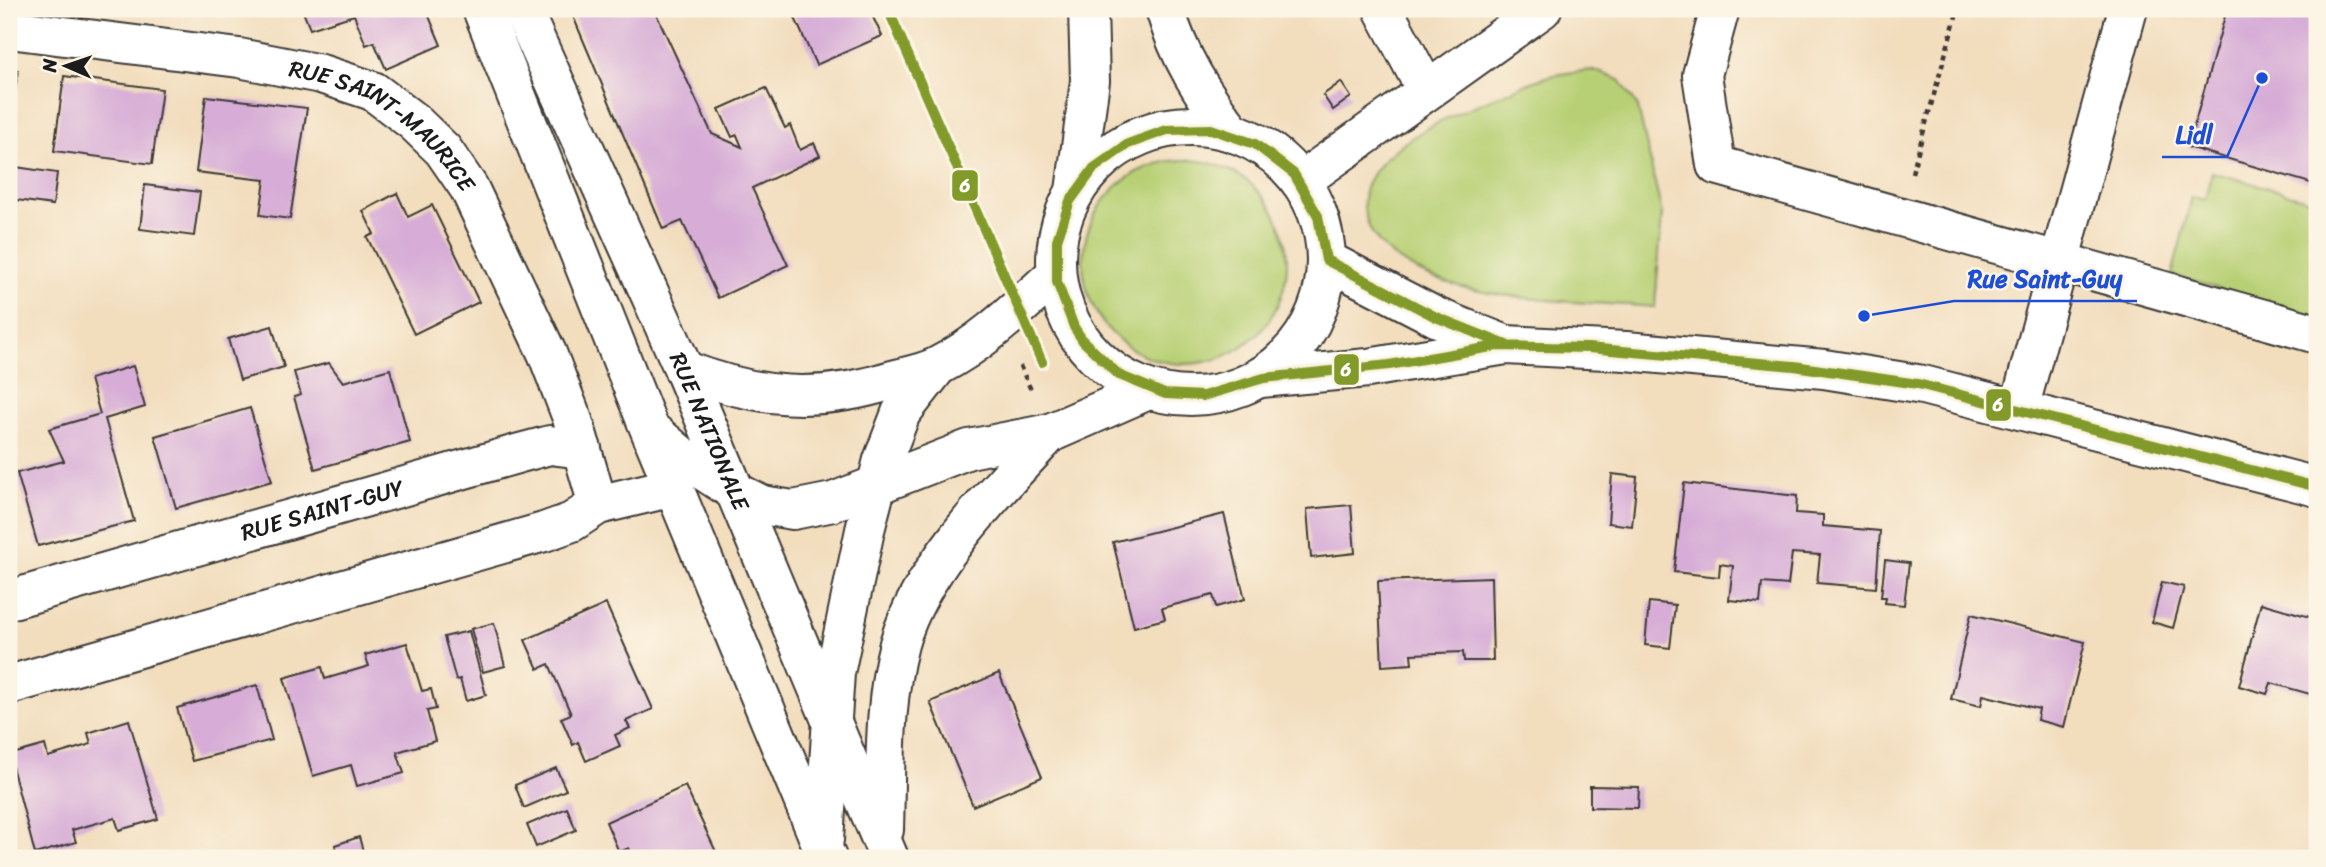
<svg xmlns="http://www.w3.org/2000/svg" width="2326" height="867" viewBox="0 0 2326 867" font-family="Sriracha,sans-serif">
	<rect width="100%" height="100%" fill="#fcf5e5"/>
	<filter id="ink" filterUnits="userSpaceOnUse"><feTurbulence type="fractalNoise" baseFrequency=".0143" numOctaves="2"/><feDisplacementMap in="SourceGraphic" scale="14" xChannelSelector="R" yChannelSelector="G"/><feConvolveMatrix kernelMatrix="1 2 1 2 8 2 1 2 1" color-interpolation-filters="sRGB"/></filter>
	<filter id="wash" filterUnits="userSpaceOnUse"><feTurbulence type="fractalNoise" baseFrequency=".00686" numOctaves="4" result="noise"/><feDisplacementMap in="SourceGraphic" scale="28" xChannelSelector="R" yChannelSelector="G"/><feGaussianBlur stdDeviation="1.57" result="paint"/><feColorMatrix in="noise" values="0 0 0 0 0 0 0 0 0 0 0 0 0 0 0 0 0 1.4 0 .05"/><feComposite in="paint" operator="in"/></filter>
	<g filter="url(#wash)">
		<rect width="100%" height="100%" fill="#f2ddbd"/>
		<g fill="#b8d074" stroke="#6a7648" stroke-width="2">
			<path d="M 1593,70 L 1620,80 L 1638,107 L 1662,214 L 1655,307 C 1577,300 1461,305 1396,258 C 1382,248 1372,237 1367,221 C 1344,158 1447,117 1491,99 C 1509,92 1527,83 1546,77 C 1560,73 1578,72 1593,70 Z"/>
			<circle cx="1185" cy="262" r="102"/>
			<path d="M 2212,172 L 2317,202 L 2317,318 L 2172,275 L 2192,197 L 2205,200 Z"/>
		</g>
		<g id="blocks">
			<g fill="#d7add7">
				<path d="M 302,9 L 426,9 L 441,45 L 386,69 L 374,42 L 366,45 L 354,15 L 310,29 Z"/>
				<path d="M 570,9 L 654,9 L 712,134 L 742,147 L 737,135 L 732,137 L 719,109 L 766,88 L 785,128 L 790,125 L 800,150 L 814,143 L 820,156 L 752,188 L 788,265 L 718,298 L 682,221 L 663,229 Z"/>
				<path d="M 791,9 L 869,9 L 882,36 L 816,65 Z"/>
				<path d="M 2227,9 L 2317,9 L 2317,185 L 2188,147 Z"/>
				<path d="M 9,69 L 18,70 L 10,129 L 9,129 Z"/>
				<path d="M 64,76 L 162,89 L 152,164 L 54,151 Z"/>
				<path d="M 1341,82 L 1351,97 L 1333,110 L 1323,95 Z"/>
				<path d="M 206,96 L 307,108 L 290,219 L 260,215 L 265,180 L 196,172 Z"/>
				<path d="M 9,166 L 57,173 L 53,205 L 9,199 Z"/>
				<path d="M 145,185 L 200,192 L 194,236 L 140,229 Z"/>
				<path d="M 397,193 L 408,217 L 432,205 L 479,302 L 414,334 L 367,237 L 374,234 L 363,211 Z"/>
				<path d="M 272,326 L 284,367 L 240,380 L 228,339 Z"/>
				<path d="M 329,363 L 343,382 L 390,369 L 410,442 L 315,469 L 294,397 L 301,395 L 294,372 Z"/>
				<path d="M 133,366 L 145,407 L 105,419 L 134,521 L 38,546 L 17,473 L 64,461 L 49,429 L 100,414 L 90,379 Z"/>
				<path d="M 250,408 L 272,481 L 176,508 L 155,436 Z"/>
				<path d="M 1612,474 L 1637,477 L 1632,526 L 1608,523 Z"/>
				<path d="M 1684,483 L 1797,496 L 1796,513 L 1823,515 L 1823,526 L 1880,531 L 1876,588 L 1817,583 L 1820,555 L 1792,553 L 1788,585 L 1762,583 L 1760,603 L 1729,600 L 1733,566 L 1720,564 L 1719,577 L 1674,572 Z"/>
				<path d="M 1351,505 L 1355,553 L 1311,558 L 1307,509 Z"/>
				<path d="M 1224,514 L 1245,599 L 1216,607 L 1213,595 L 1162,608 L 1165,619 L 1134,627 L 1113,542 Z"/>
				<path d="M 1885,560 L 1909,563 L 1904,605 L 1885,603 L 1886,597 L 1881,597 Z"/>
				<path d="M 1491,577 L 1493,661 L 1464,661 L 1463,652 L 1411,654 L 1412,664 L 1382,666 L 1378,581 Z"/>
				<path d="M 2162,582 L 2184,587 L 2173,628 L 2152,622 Z"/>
				<path d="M 1649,602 L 1675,605 L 1670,648 L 1645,645 Z"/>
				<path d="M 2261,603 L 2317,619 L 2317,696 L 2271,683 L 2267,694 L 2239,686 Z"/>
				<path d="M 606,604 L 653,709 L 626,721 L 630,728 L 615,735 L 620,746 L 586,761 L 578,742 L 573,745 L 561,718 L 571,714 L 549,664 L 538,669 L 525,640 Z"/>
				<path d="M 1971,614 L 2085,642 L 2064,727 L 2037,720 L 2039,709 L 1983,695 L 1981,706 L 1951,699 Z"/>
				<path d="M 494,623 L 505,666 L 483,672 L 471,629 Z"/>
				<path d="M 469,631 L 486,695 L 466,701 L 460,679 L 456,680 L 444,637 Z"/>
				<path d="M 407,643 L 422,691 L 431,689 L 436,709 L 427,711 L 435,741 L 397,752 L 404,773 L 357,786 L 351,765 L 313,776 L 284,678 L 322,667 L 325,679 L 369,666 L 365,655 Z"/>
				<path d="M 999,673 L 1042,777 L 973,806 L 930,702 Z"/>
				<path d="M 257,685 L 272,740 L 192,761 L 177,708 Z"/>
				<path d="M 129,720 L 158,819 L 119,830 L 115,818 L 72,830 L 76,842 L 35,854 L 9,755 L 45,745 L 48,757 L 91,744 L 88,733 Z"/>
				<path d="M 556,768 L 566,790 L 524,808 L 515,785 Z"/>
				<path d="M 685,786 L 719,858 L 634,858 L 629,848 L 619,852 L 606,822 Z"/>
				<path d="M 1590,786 L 1639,787 L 1638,808 L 1590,807 Z"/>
				<path d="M 567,808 L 576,830 L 536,847 L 527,825 Z"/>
				<path d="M 359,837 L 365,858 L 339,858 L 335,845 Z"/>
			</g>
		</g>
	</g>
	<g filter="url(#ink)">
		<use href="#blocks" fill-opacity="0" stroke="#3c3934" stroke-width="2"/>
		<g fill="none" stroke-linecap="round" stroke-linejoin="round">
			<defs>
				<g id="minor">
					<path d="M 1383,9 L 1426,90"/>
					<path d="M 1720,9 L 1702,75 L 1716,165 L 2317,334"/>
					<path id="s1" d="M 9,29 L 239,58 L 321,74 L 373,91 L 414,122 L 443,150 L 469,188 L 547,353 L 574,423 L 598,505"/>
					<path d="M 1301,181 L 1542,9"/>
					<path d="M 1326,260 L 1436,317 L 1506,345"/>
					<path d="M 1261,378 L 1368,368 L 1506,345 L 1626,351 L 1824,369 L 1923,385 L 2317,487"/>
					<path d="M 2019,409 L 2128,9"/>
					<path id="s2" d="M 9,600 L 520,453 L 550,445 L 582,449"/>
					<path d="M 9,685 L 544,532 L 572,522 L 598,505 L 673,487"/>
				</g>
				<g id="major">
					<path d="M 482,9 L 649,428 L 827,858"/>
					<path id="s3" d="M 522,9 L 684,370 L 889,858"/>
					<circle cx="1191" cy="261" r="135"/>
					<path d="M 684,370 C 757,398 817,404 892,380 C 907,376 925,373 938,366 C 983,343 1019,307 1056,274"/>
					<path d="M 652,431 L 684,458 L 736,492 L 762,505 L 793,510 L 833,502 L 969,449 L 1050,433 L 1148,390"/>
					<path d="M 884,830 C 886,768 883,704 899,644 C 920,568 997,490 1050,433"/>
					<path d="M 824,840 L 835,673 L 865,530 L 883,460 L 901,413 L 937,367"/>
				</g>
				<g id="highway">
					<path d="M 1165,9 C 1179,57 1202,94 1233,133"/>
					<path d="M 1075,191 L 1090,81 L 1088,9"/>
				</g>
			</defs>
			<use href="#minor" stroke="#3c3934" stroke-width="42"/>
			<use href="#major" stroke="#3c3934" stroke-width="42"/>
			<use href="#highway" stroke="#3c3934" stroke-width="42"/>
			<g stroke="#3c3934" stroke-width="4.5" stroke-dasharray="5 5" stroke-linecap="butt">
				<path d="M 1912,173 L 1958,9"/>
				<path d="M 1020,366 L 1031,390"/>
			</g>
			<use href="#minor" stroke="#fff" stroke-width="38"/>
			<use href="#major" stroke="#fff" stroke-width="38"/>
			<use href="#highway" stroke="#fff" stroke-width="38"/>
			<defs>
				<g id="bus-1">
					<path d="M 888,9 L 1042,362"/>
					<path d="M 1506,345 L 1436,317 L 1326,260 L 1318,216 L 1294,174 L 1255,144 L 1211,129 L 1167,130 L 1128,144 L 1094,168 L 1070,201 L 1057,240 L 1057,282 L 1074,327 L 1083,341 L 1119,375 L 1165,394 L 1203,396 L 1264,378 L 1389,365 L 1497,346 L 1588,348 L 1794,366 L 1918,384 L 2317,487"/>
				</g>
			</defs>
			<use href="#bus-1" stroke="#fcf5e5" stroke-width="16"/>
			<use href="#bus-1" stroke="#829a2a" stroke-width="10"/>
		</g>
	</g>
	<g text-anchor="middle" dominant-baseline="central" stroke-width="5" stroke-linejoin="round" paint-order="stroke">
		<g font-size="23" fill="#1c1c1c" stroke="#fcf5e5">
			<text stroke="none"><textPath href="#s1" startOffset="396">RUE SAINT-MAURICE</textPath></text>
			<text stroke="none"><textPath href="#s3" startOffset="462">RUE NATIONALE</textPath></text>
			<text stroke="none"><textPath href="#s2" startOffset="326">RUE SAINT-GUY</textPath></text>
		</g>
	</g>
	<path fill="none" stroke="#1d4ed8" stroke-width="2.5" d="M2262 78L2227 157H2162M1864 316L1954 301H2137"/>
	<g fill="#1d4ed8" stroke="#fcf5e5" stroke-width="2.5">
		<circle cx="2262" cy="78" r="7"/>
		<circle cx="1864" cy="316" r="7"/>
	</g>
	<g font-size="24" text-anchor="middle" font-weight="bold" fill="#1d4ed8" stroke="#fcf5e5" stroke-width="5" stroke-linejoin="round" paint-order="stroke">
		<text x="2194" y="143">Lidl</text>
		<text x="2045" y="287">Rue Saint-Guy</text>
	</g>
	<g stroke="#fcf5e5" stroke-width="2.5">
		<rect x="951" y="169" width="28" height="33" rx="7" fill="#829a2a"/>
		<rect x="1333" y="353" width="27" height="33" rx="7" fill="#829a2a"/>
		<rect x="1985" y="388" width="27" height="34" rx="7" fill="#829a2a"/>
	</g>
	<g font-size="19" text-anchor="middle" font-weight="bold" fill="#fff">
		<text x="965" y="192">6</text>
		<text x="1346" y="376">6</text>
		<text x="1998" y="411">6</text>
	</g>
	<rect width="2326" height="867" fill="none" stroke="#fcf5e5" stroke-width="35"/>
	<g transform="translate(66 66) rotate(272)" stroke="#fcf5e5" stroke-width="5" paint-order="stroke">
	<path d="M0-5L12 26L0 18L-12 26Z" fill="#1c1c1c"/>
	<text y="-10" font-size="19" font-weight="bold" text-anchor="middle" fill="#1c1c1c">N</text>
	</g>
</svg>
